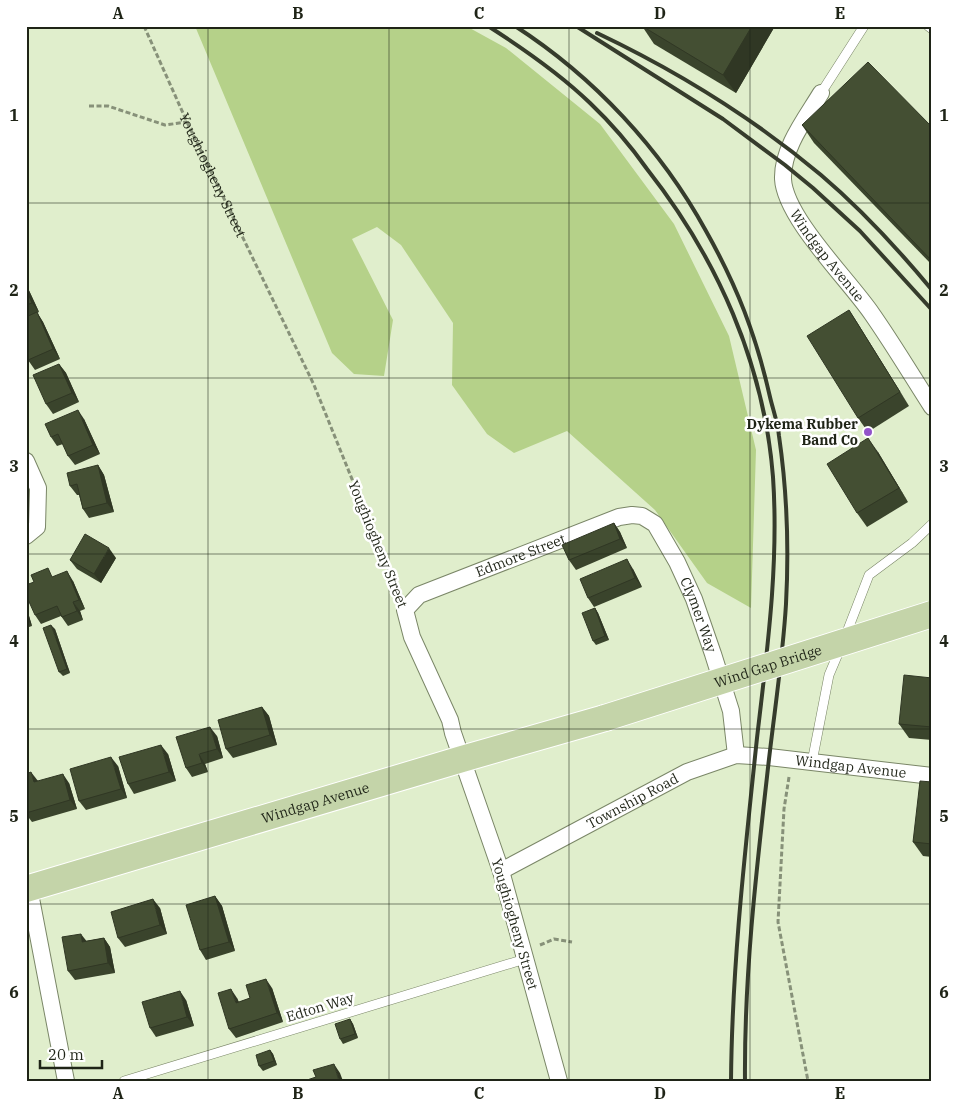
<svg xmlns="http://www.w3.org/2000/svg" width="958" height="1107" viewBox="0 0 958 1107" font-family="'IBM Plex Serif',serif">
	<rect width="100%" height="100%" fill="#e0eecc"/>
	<path fill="#b5d189" d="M 195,26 L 466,26 L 506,48 L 600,124 L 674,224 L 729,336 L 756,450 L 751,608 L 707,583 L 655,510 L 567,431 L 514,453 L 487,434 L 452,385 L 453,323 L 401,245 L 377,227 L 352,239 L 393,320 L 384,376 L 354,374 L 332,353 Z"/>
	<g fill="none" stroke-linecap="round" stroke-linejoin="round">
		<defs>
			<g id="service">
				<path d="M 928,26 L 932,29"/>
				<path d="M 821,93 L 864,26"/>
				<path d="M 845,637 L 869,575 L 912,543 L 932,524"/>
				<path d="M 812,762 L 829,675 L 840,649"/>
				<path d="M 124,1081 L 525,959"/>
			</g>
			<g id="minor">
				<path id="s2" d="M 821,93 C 806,118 782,148 783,179 C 785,218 849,280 872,314 C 893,344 912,376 932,407"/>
				<path d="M 26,461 L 38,488 L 37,527 L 26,536"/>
				<path id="s3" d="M 501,871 L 687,772 L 736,755 L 769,757 L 932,776"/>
				<path d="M 29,888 L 66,1081"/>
				<path id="s4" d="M 559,1081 L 501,871 L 453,733 L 450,720 L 412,637 L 405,610 L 419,595 L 619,517 L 632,515 L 642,516 L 655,524 L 677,562 L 694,599 L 713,654 L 731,711 L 736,755"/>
			</g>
			<g id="primary">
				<path id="s5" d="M 26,889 L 462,759 L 605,718"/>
			</g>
		</defs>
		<use href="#service" stroke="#7a8667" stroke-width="10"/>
		<use href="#minor" stroke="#7a8667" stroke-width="18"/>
		<use href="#primary" stroke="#fff" stroke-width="28"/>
		<g stroke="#879179" stroke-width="3" stroke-dasharray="5 2.5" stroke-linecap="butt">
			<path id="s1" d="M 144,26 L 187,122 L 314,385 L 398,593"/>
			<path d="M 89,106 L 108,106 L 165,125 L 187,122"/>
			<path d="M 789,777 L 784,809 L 778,922 L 808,1081"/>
			<path d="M 540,945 L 554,939 L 572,942"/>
		</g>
		<use href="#service" stroke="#fff" stroke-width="9"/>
		<use href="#minor" stroke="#fff" stroke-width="16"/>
		<use href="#primary" stroke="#c4d4a9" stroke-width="26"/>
		<g stroke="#363c2c" stroke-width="4">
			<path d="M 488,26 C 524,49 559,73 590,103 C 611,123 630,145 647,169 C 717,258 764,363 773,477 C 779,564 767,652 757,738 C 745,852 732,966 731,1081"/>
			<path d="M 515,26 C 594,77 661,149 706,231 C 737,286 756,335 770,397 C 773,410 778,423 779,436 C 787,491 789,548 786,604 C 783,655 775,707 769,759 C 757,865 744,973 745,1081"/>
			<path d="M 576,26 L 723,119 L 785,165 L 813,188 L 860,231 L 932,310"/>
			<path d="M 597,33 C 677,71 753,118 821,175 C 861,209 898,249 932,290"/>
		</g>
		<defs>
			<g id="primary-bridge">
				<path id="s6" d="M 605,718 L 932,614"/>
			</g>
		</defs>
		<use href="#primary-bridge" stroke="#fff" stroke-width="28" stroke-linecap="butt"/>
		<use href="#primary-bridge" stroke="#c4d4a9" stroke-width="26"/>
	</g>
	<g fill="#3a442c">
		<path d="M 642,26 L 775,26 L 736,93 L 654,44 Z"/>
		<path d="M 802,125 L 932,127 L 932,265 L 814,143 Z"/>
		<path d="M 26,284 L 39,312 L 37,313 L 43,322 L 60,359 L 35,370 L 28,360 L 26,355 Z"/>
		<path d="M 849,310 L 858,324 L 909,406 L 868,432 L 858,418 Z"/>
		<path d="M 59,364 L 66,373 L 79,402 L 53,414 L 46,404 Z"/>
		<path d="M 84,419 L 100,454 L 75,465 L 68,456 L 63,444 L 57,446 L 51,437 Z"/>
		<path d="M 878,452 L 908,502 L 867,527 L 857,513 Z"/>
		<path d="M 98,465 L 104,475 L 114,512 L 89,518 L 83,509 L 79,495 L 77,495 L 70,486 Z"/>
		<path d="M 614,523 L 620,532 L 627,548 L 576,570 L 569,560 Z"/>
		<path d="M 116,558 L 101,583 L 77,569 L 70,560 Z"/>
		<path d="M 633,569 L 642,587 L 594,607 L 588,598 Z"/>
		<path d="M 54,577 L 73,581 L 85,609 L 80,611 L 83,620 L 68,626 L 61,616 L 41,624 L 35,615 Z"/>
		<path d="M 26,606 L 32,626 L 26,628 Z"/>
		<path d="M 595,608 L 598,613 L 609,640 L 596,645 L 593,641 Z"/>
		<path d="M 55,629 L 70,673 L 63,676 L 59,672 Z"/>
		<path d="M 932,678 L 932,740 L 909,738 L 899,724 Z"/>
		<path d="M 262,707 L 269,716 L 277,745 L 233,758 L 226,749 Z"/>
		<path d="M 217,736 L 223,758 L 205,764 L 208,772 L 192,777 L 186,768 Z"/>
		<path d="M 168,754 L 176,781 L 134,794 L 128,784 Z"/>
		<path d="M 118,766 L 127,798 L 86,810 L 79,801 Z"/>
		<path d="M 26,774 L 38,781 L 69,783 L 77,809 L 32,822 L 26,814 Z"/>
		<path d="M 932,782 L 932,857 L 923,856 L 913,842 Z"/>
		<path d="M 215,896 L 222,906 L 235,951 L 206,960 L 200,950 Z"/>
		<path d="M 160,908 L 167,934 L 125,947 L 118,938 Z"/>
		<path d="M 104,938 L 110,947 L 115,973 L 75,980 L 68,971 L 86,941 Z"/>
		<path d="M 272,988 L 283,1022 L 236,1038 L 229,1029 L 237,998 L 239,1002 L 250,998 Z"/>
		<path d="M 186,1000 L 194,1026 L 156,1037 L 150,1028 Z"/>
		<path d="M 350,1019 L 353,1024 L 358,1038 L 343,1044 L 340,1039 Z"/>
		<path d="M 270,1050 L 273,1054 L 277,1065 L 263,1071 L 259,1066 Z"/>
	</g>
	<g fill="#303724">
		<path d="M 752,26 L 775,26 L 736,93 L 723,75 Z"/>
		<path d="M 26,284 L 39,312 L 32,303 L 26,289 Z"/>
		<path d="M 849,310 L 858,324 L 909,406 L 900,392 Z"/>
		<path d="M 37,312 L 43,322 L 60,359 L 53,349 Z"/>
		<path d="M 59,364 L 66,373 L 79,402 L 72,393 Z"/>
		<path d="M 78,410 L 84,419 L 100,454 L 93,445 Z"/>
		<path d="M 868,438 L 878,452 L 908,502 L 899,488 Z"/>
		<path d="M 98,465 L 104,475 L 114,512 L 107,503 Z"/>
		<path d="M 614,523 L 620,532 L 627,548 L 620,539 Z"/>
		<path d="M 109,548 L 116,558 L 101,583 L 94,574 Z"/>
		<path d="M 627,559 L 633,569 L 642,587 L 635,578 Z"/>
		<path d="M 67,571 L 73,581 L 85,609 L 79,600 Z"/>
		<path d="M 73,602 L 80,611 L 83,620 L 77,611 Z"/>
		<path d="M 26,606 L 32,626 L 26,617 Z"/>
		<path d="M 595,608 L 598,613 L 609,640 L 605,636 Z"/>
		<path d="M 51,625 L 55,629 L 70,673 L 67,669 Z"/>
		<path d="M 262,707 L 269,716 L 277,745 L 270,735 Z"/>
		<path d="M 210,727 L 217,736 L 223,758 L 217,749 Z"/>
		<path d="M 161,745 L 168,754 L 176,781 L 169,772 Z"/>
		<path d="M 199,754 L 205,764 L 208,772 L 202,763 Z"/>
		<path d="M 111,757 L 118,766 L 127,798 L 121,789 Z"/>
		<path d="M 31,772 L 38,781 L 34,782 Z"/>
		<path d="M 63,774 L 69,783 L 77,809 L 70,800 Z"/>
		<path d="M 215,896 L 222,906 L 235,951 L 229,942 Z"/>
		<path d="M 153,899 L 160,908 L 167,934 L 160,925 Z"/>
		<path d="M 81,934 L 88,943 L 82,942 Z"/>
		<path d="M 104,938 L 110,947 L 115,973 L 108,963 Z"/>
		<path d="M 266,979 L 272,988 L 283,1022 L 277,1013 Z"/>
		<path d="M 231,989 L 237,998 L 242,1012 L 236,1003 Z"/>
		<path d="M 180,991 L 186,1000 L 194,1026 L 187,1017 Z"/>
		<path d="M 350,1019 L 353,1024 L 358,1038 L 355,1034 Z"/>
		<path d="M 270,1050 L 273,1054 L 277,1065 L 274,1061 Z"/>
		<path d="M 334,1064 L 340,1073 L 343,1081 L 339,1081 Z"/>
	</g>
	<g fill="#444f33" stroke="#303724">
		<path d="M 642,26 L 752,26 L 723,75 Z"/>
		<path d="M 868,62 L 932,127 L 932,261 L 802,125 Z"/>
		<path d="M 26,289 L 32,303 L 26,305 Z"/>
		<path d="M 849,310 L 900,392 L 858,418 L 807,336 Z"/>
		<path d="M 37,312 L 53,349 L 28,360 L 26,355 L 26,317 Z"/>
		<path d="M 59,364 L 72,393 L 46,404 L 33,375 Z"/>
		<path d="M 78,410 L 93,445 L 68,456 L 58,434 L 51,437 L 45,424 Z"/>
		<path d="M 868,438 L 899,488 L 857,513 L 827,464 Z"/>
		<path d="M 98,465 L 107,503 L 83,509 L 77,484 L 70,486 L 67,473 Z"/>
		<path d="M 614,523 L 620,539 L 569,560 L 562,545 Z"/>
		<path d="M 85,534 L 109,548 L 94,574 L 70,560 Z"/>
		<path d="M 627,559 L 635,578 L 588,598 L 580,579 Z"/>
		<path d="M 48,568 L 52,577 L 67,571 L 79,600 L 73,602 L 77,611 L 62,617 L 57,606 L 35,615 L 26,595 L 26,585 L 34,582 L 31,575 Z"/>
		<path d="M 595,608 L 605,636 L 593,641 L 582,613 Z"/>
		<path d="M 51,625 L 67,669 L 59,672 L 43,628 Z"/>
		<path d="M 904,675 L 932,678 L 932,727 L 899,724 Z"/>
		<path d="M 262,707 L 270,735 L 226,749 L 218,720 Z"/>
		<path d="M 210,727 L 217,749 L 199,754 L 202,763 L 186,768 L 176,737 Z"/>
		<path d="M 161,745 L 169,772 L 128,784 L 119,757 Z"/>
		<path d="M 111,757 L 121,789 L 79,801 L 70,769 Z"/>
		<path d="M 31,772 L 34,782 L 63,774 L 70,800 L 26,813 L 26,774 Z"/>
		<path d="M 920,781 L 932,782 L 932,844 L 913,842 Z"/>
		<path d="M 215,896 L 229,942 L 200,950 L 186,905 Z"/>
		<path d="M 153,899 L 160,925 L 118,938 L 111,912 Z"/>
		<path d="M 81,934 L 82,942 L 104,938 L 108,963 L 68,971 L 62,937 Z"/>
		<path d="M 266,979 L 277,1013 L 229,1029 L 218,993 L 231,989 L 236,1003 L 250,998 L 246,985 Z"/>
		<path d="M 180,991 L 187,1017 L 150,1028 L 142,1002 Z"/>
		<path d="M 350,1019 L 355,1034 L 340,1039 L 335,1024 Z"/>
		<path d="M 270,1050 L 274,1061 L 259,1066 L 256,1055 Z"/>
		<path d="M 334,1064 L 339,1081 L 304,1081 L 316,1077 L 313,1070 Z"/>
	</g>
	<path fill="none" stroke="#1f2417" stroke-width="1" stroke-opacity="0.55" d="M 208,26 L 208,1081M 389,26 L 389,1081M 569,26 L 569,1081M 750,26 L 750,1081M 26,203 L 932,203M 26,378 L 932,378M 26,554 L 932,554M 26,729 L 932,729M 26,904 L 932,904"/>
	<circle fill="#9253c9" stroke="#fff" stroke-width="2" cx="868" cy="432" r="5"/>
	<g text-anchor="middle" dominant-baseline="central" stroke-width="5" stroke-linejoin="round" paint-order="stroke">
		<g font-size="14" fill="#1f2417" stroke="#fff">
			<text stroke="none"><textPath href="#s1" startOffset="164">Youghiogheny Street</textPath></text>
			<text stroke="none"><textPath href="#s2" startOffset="185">Windgap Avenue</textPath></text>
			<text transform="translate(378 544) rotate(68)">Youghiogheny Street</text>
			<text stroke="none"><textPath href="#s4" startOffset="626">Edmore Street</textPath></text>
			<text stroke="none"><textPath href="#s4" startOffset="871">Clymer Way</textPath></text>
			<text stroke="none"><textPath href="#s6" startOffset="171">Wind Gap Bridge</textPath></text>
			<text stroke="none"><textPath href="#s3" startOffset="378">Windgap Avenue</textPath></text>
			<text stroke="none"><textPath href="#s5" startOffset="302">Windgap Avenue</textPath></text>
			<text stroke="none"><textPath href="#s3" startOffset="149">Township Road</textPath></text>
			<text transform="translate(515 924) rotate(74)">Youghiogheny Street</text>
			<text transform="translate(320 1007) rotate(-17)">Edton Way</text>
		</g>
		<g font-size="14" font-weight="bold" fill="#1f2417" stroke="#fff" text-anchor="end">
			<text x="858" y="424">Dykema Rubber<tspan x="858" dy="16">Band Co</tspan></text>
		</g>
	</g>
	<rect width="958" height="1107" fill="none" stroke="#ffffff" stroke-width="55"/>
	<path d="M40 1060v8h62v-8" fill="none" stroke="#1f2417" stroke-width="2.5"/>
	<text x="48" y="1060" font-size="15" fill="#1f2417" stroke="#ffffff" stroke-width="4" paint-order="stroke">20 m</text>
	<rect x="28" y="28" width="902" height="1052" fill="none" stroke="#1f2417" stroke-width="2"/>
	<g font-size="16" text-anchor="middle" font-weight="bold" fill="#1f2417">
		<text x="118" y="19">A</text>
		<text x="298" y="19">B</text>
		<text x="479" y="19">C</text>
		<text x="660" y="19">D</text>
		<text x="840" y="19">E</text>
		<text x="14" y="121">1</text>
		<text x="944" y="121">1</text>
		<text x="14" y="296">2</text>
		<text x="944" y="296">2</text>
		<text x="14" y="472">3</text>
		<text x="944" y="472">3</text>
		<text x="14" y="647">4</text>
		<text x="944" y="647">4</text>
		<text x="14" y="822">5</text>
		<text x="944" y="822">5</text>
		<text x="14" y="998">6</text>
		<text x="944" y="998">6</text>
		<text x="118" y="1099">A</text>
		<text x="298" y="1099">B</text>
		<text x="479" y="1099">C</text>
		<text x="660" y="1099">D</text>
		<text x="840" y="1099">E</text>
	</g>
</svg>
